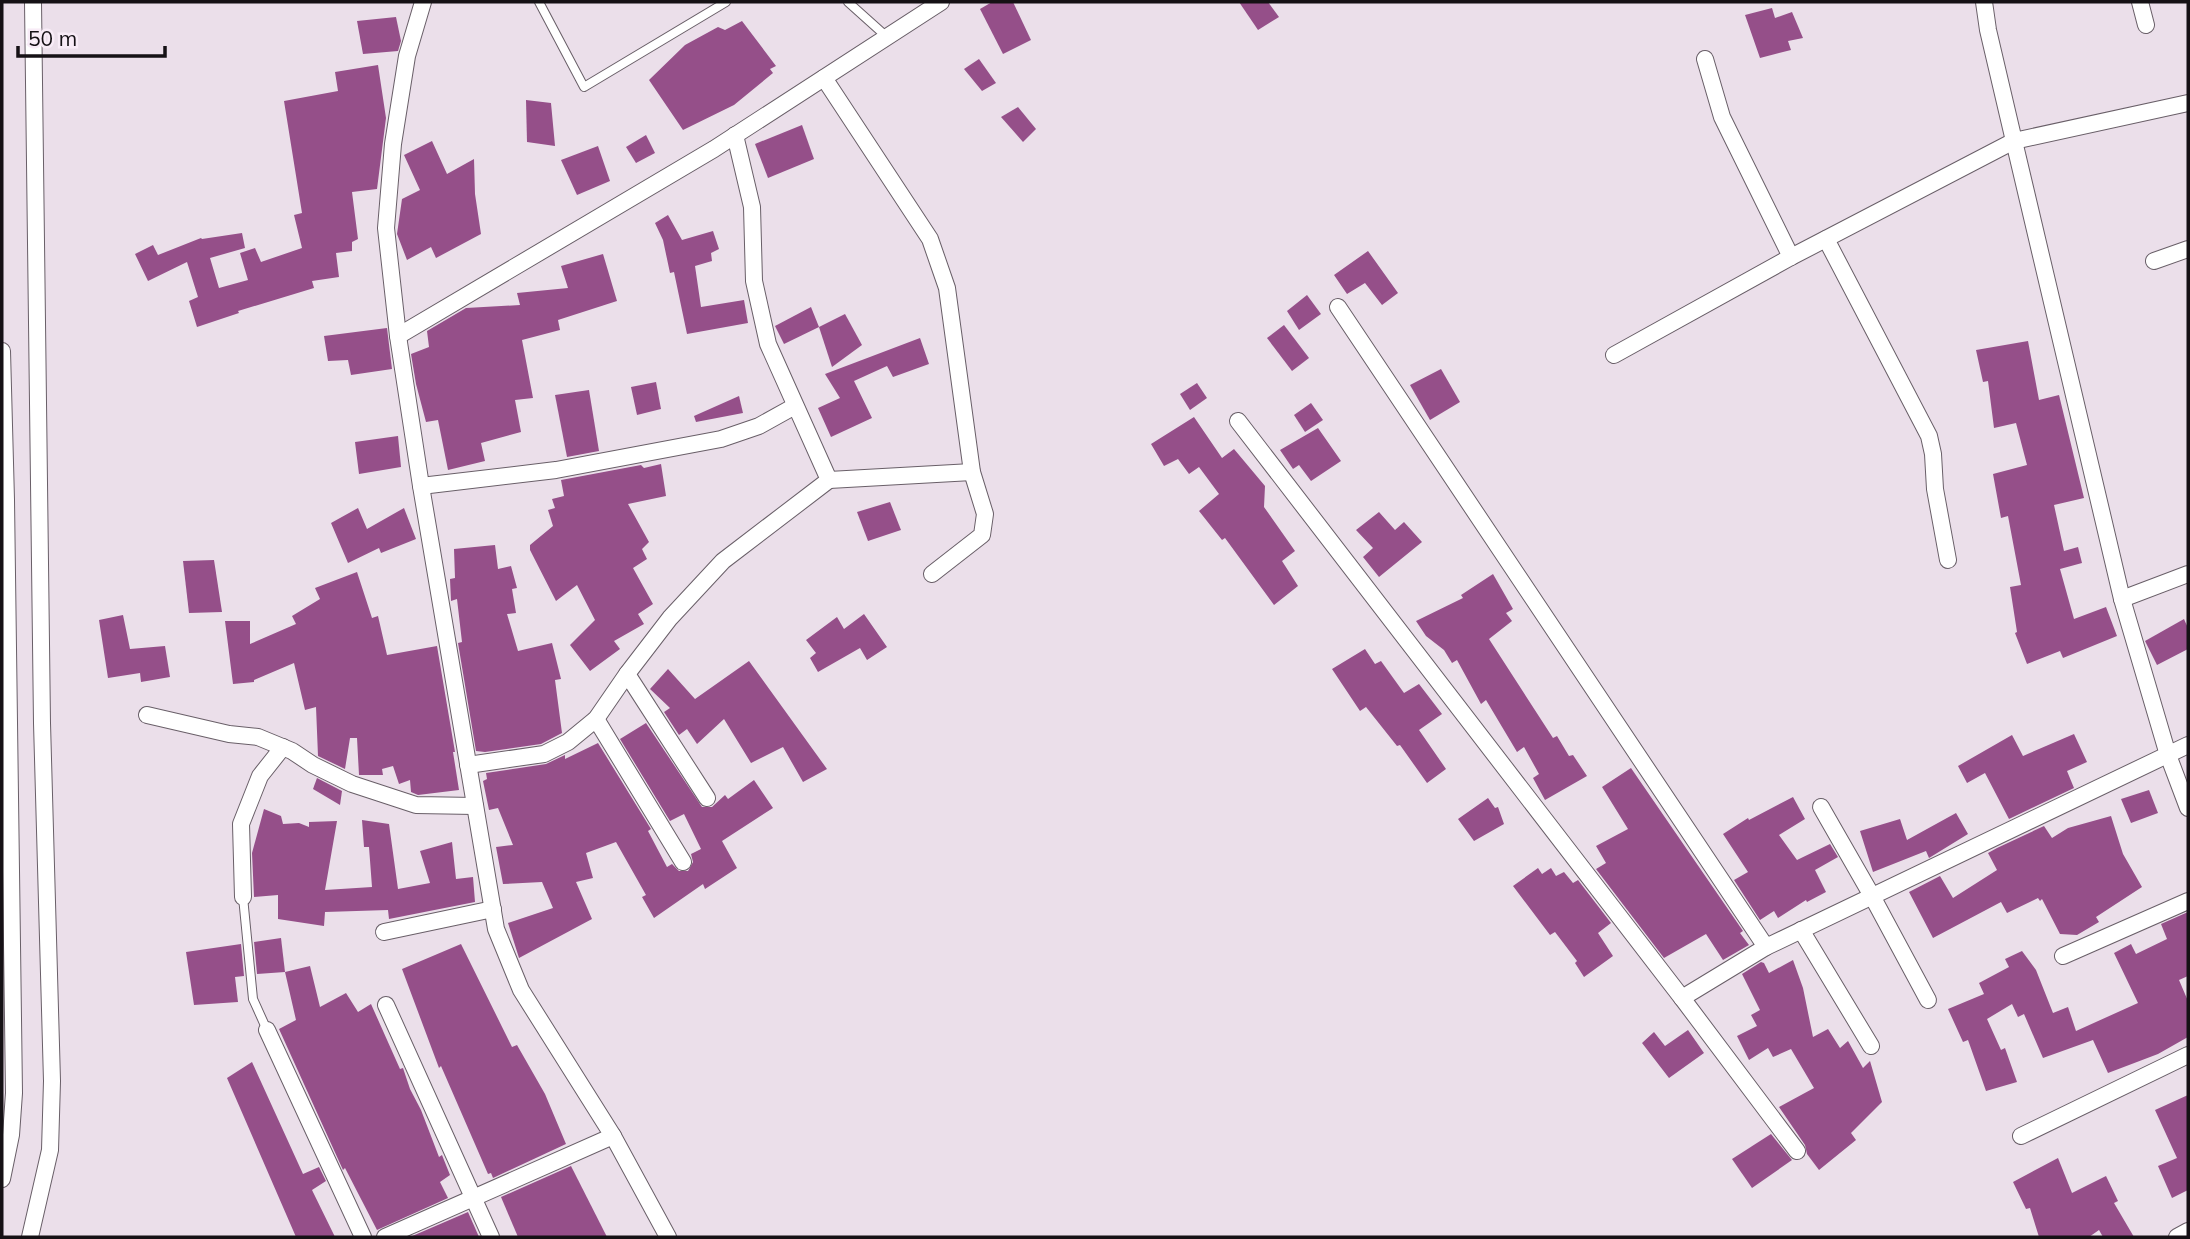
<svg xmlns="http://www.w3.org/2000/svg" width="2190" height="1239" viewBox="0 0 2190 1239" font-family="Mulish,sans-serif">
	<rect width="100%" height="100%" fill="#ebdfea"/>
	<g fill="#954f89">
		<path d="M 992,2 L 1013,2 L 1031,40 L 1003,54 L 980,9 Z"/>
		<path d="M 1239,2 L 1268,2 L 1279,17 L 1258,30 Z"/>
		<path d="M 1772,8 L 1775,18 L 1792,12 L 1803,38 L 1788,41 L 1791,50 L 1760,58 L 1745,15 Z"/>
		<path d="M 396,17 L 401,41 L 398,51 L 363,54 L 357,21 Z"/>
		<path d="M 742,21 L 776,66 L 770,69 L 773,73 L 734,105 L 683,130 L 649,80 L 685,45 L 718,27 L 725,30 Z"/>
		<path d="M 979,59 L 996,83 L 982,91 L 964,69 Z"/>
		<path d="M 378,65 L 386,118 L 377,189 L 352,192 L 358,239 L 352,242 L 352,251 L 336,253 L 339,277 L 312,281 L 314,288 L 238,311 L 239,313 L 197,327 L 189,301 L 198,297 L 187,262 L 148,281 L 135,254 L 153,245 L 158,255 L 201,238 L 202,239 L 242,233 L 245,248 L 210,258 L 219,288 L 248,280 L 240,253 L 255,248 L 261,262 L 302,248 L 294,215 L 302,213 L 284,101 L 338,91 L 335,72 Z"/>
		<path d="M 526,100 L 551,103 L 555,146 L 527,142 Z"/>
		<path d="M 1018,107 L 1036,129 L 1023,142 L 1001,117 Z"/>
		<path d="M 802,125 L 814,159 L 768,178 L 755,144 Z"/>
		<path d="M 646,135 L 655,153 L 636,163 L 626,147 Z"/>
		<path d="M 432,141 L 447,174 L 474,159 L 475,194 L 481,234 L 436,258 L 431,247 L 407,260 L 397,234 L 402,199 L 420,190 L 404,155 Z"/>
		<path d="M 598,146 L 610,181 L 577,195 L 561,160 Z"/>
		<path d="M 668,215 L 682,240 L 713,231 L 719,249 L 711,253 L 712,261 L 695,266 L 701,307 L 744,300 L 748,323 L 687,334 L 674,272 L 670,273 L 663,240 L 655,223 Z"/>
		<path d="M 1368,251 L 1398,293 L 1382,305 L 1365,283 L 1347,294 L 1334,275 Z"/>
		<path d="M 603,254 L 617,301 L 558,320 L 560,330 L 522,340 L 533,398 L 515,400 L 521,432 L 481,443 L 485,461 L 448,470 L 438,420 L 426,422 L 416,384 L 411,354 L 429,347 L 427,331 L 466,308 L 520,305 L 517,293 L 568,288 L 561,266 Z"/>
		<path d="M 1307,295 L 1321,314 L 1299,330 L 1287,311 Z"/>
		<path d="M 811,307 L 819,327 L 784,344 L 775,326 Z"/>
		<path d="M 845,314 L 862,345 L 832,367 L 819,327 Z"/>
		<path d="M 1284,325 L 1309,358 L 1292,371 L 1267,338 Z"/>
		<path d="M 387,328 L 392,369 L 351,375 L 348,360 L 328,361 L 324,336 Z"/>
		<path d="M 920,338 L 929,364 L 893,377 L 887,366 L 854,381 L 872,418 L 831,437 L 818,408 L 840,398 L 825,374 Z"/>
		<path d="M 2028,341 L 2039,400 L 2059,395 L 2084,498 L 2054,505 L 2064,551 L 2078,547 L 2082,563 L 2060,569 L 2074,619 L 2106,607 L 2117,636 L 2063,658 L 2060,651 L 2027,664 L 2015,633 L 2017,632 L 2010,587 L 2021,585 L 2008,516 L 2001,518 L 1993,474 L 2027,465 L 2016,423 L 1994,428 L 1988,381 L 1983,382 L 1976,350 Z"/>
		<path d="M 1441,369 L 1460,402 L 1430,420 L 1410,385 Z"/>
		<path d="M 656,382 L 661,409 L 637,415 L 631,387 Z"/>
		<path d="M 1197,383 L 1207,398 L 1190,410 L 1180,394 Z"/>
		<path d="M 589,390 L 599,451 L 567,457 L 555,395 Z"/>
		<path d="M 739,396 L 743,413 L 696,422 L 694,416 Z"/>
		<path d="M 1311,403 L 1323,420 L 1305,432 L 1294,415 Z"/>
		<path d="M 1194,417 L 1222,458 L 1234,449 L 1265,486 L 1264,507 L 1295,551 L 1282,561 L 1298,586 L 1274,605 L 1225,538 L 1222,540 L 1199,511 L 1219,494 L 1199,467 L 1189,474 L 1178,459 L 1164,466 L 1151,444 Z"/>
		<path d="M 1318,428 L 1341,461 L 1311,481 L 1299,465 L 1293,469 L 1280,450 Z"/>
		<path d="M 398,436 L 401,467 L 359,474 L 355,442 Z"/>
		<path d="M 661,464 L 666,496 L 628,504 L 649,542 L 642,549 L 647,559 L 633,568 L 653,604 L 638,614 L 644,624 L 614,641 L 620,649 L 590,671 L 570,645 L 595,620 L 577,585 L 556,601 L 530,550 L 530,545 L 553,526 L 548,510 L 555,508 L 552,499 L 564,496 L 561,480 L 641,465 L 644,468 Z"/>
		<path d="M 890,502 L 901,530 L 868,541 L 857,512 Z"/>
		<path d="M 358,508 L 367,529 L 404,508 L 416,539 L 381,553 L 379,548 L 348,563 L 331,523 Z"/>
		<path d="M 1379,512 L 1395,530 L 1404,522 L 1422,542 L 1379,577 L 1363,557 L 1373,548 L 1356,530 Z"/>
		<path d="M 495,545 L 498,569 L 511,566 L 517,588 L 512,589 L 516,613 L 507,614 L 518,651 L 552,643 L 561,679 L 555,680 L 562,733 L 541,744 L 485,752 L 476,751 L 458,643 L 462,642 L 457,599 L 451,601 L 450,579 L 455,578 L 454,549 Z"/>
		<path d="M 214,560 L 222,612 L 189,613 L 183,561 Z"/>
		<path d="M 357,572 L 372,618 L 378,616 L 387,655 L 437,646 L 455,752 L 453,752 L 459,790 L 418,795 L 411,792 L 410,780 L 399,784 L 393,766 L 382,769 L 383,775 L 359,775 L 357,738 L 350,738 L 345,769 L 318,756 L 316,707 L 305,710 L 294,663 L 254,680 L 254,682 L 233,684 L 225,621 L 250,621 L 250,644 L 296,624 L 292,616 L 320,599 L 315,588 Z"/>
		<path d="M 1493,574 L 1513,609 L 1506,613 L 1512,621 L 1489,639 L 1553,738 L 1557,736 L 1569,756 L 1573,755 L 1587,776 L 1545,800 L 1533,778 L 1539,774 L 1524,747 L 1517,752 L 1486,700 L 1481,704 L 1457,660 L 1452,663 L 1444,650 L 1426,636 L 1416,621 L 1463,598 L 1461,595 Z"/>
		<path d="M 864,614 L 887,647 L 867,660 L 860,648 L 818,672 L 810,658 L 816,653 L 806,640 L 837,617 L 844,629 Z"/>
		<path d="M 123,615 L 130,649 L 165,646 L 170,677 L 141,682 L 140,673 L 108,678 L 99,620 Z"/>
		<path d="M 2184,619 L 2188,628 L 2188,649 L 2157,665 L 2145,641 Z"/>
		<path d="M 1365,649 L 1375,664 L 1381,661 L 1404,693 L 1419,684 L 1442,714 L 1419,730 L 1446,769 L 1427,783 L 1400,745 L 1397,746 L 1366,707 L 1360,711 L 1332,669 Z"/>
		<path d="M 749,661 L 827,769 L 803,782 L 783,747 L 751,763 L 724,719 L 697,744 L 687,729 L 679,735 L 664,712 L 670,708 L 650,689 L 668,669 L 695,699 Z"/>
		<path d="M 646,723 L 702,807 L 712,807 L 725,795 L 728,799 L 754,780 L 773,808 L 722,841 L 737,868 L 705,889 L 703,884 L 654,918 L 642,897 L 646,895 L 616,842 L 586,853 L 593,878 L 576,882 L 592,919 L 519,958 L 508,923 L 553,908 L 542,882 L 503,884 L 496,847 L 513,845 L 498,808 L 489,810 L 483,781 L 487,779 L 486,773 L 546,764 L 565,755 L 565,759 L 598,743 L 651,829 L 648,831 L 667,867 L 672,864 L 679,871 L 688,871 L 693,862 L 691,854 L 701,849 L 684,814 L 670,821 L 620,739 Z"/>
		<path d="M 2074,734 L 2087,762 L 2067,771 L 2074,788 L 2009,819 L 1985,773 L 1967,783 L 1958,766 L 2012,735 L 2023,756 Z"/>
		<path d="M 1631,768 L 1743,931 L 1740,933 L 1749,945 L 1723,960 L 1706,934 L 1664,958 L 1596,869 L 1606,863 L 1596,846 L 1628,829 L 1602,787 Z"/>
		<path d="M 317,778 L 342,791 L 340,805 L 313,789 Z"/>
		<path d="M 2149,790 L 2158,813 L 2131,823 L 2121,799 Z"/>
		<path d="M 1793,797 L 1805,819 L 1779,835 L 1797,860 L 1830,844 L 1838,857 L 1815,870 L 1826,892 L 1807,902 L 1806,900 L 1778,918 L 1774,911 L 1760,920 L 1734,880 L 1748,872 L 1723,834 L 1748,818 L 1749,820 Z"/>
		<path d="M 1488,798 L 1495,808 L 1498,807 L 1504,824 L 1474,841 L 1458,819 Z"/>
		<path d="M 264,809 L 281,816 L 283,824 L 299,823 L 309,827 L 309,822 L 337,821 L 325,890 L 372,887 L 369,847 L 364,847 L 362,820 L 389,824 L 398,889 L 430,883 L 420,851 L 452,842 L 456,879 L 473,877 L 475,902 L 389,919 L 388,910 L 325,912 L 324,926 L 278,919 L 278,895 L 254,897 L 252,853 Z"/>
		<path d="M 1956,813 L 1968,834 L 1929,858 L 1926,851 L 1873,872 L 1860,831 L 1900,819 L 1907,840 Z"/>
		<path d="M 2111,816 L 2123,854 L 2142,887 L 2096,917 L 2099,922 L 2077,935 L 2060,934 L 2042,899 L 2040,901 L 2038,898 L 2007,913 L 2001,902 L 1933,938 L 1909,892 L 1940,876 L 1953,898 L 1997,870 L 1988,853 L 1997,848 L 2044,826 L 2052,838 L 2068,828 Z"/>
		<path d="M 1538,868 L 1542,874 L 1551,868 L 1556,876 L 1564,872 L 1573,883 L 1578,880 L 1611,923 L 1598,933 L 1613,956 L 1584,977 L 1575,963 L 1577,961 L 1555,932 L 1550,935 L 1513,886 Z"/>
		<path d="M 2188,912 L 2188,976 L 2179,980 L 2188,1001 L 2188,1037 L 2158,1054 L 2108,1073 L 2093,1040 L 2043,1058 L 2024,1014 L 2018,1017 L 2012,1004 L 1987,1019 L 2001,1050 L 2005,1048 L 2017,1082 L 1986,1091 L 1968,1040 L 1963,1042 L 1948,1009 L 1984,994 L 1979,983 L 2009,967 L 2005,959 L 2022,951 L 2036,970 L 2053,1013 L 2068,1007 L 2076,1031 L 2138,1003 L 2114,953 L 2131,944 L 2136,954 L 2167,939 L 2161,924 Z"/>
		<path d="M 281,938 L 285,972 L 257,974 L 254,942 Z"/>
		<path d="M 241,944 L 244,976 L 235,977 L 238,1002 L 194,1005 L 186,952 Z"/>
		<path d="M 461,944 L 512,1047 L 517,1045 L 545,1094 L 566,1144 L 493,1178 L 491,1173 L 488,1174 L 441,1066 L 439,1068 L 402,969 Z"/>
		<path d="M 1793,960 L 1803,988 L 1813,1037 L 1828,1029 L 1840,1048 L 1848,1041 L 1863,1068 L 1870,1061 L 1882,1102 L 1851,1133 L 1856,1140 L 1819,1170 L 1807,1154 L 1805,1145 L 1779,1107 L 1814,1088 L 1791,1049 L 1773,1057 L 1768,1048 L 1749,1060 L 1737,1036 L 1757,1026 L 1751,1015 L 1760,1010 L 1742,974 L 1761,962 L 1764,963 L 1769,973 Z"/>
		<path d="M 310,966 L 320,1007 L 346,993 L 358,1012 L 371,1004 L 400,1069 L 403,1068 L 410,1089 L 421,1110 L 439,1157 L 442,1155 L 450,1175 L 440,1182 L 448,1198 L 377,1230 L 345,1168 L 343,1170 L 279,1029 L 296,1020 L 285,972 Z"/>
		<path d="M 1688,1030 L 1704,1053 L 1669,1078 L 1642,1043 L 1654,1032 L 1665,1046 Z"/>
		<path d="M 252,1062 L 303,1174 L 319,1167 L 326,1181 L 312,1190 L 335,1237 L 296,1237 L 227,1078 Z"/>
		<path d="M 2188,1095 L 2188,1190 L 2172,1198 L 2158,1166 L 2177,1158 L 2155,1110 Z"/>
		<path d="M 1771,1134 L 1792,1160 L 1752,1188 L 1732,1159 Z"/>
		<path d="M 2058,1158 L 2072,1193 L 2106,1176 L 2118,1201 L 2114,1203 L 2134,1237 L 2103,1237 L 2099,1230 L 2089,1237 L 2039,1237 L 2030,1208 L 2026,1209 L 2013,1182 Z"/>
		<path d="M 571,1166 L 607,1237 L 518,1237 L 501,1197 Z"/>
		<path d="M 468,1212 L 479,1237 L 410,1237 Z"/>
	</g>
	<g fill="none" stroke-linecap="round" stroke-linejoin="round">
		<defs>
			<g id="service">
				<path d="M 539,2 L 584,87 L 726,2"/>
				<path d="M 848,2 L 887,37"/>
				<path d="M 243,897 L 253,999 L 267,1030"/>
			</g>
			<g id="minor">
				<path d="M 423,2 L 407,56 L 393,144 L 386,228 L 398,336 L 421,486 L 496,929 L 521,990 L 613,1136 L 668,1237"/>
				<path d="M 1984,2 L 1988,30 L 2014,141 L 2122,599 L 2168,755 L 2188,808"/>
				<path d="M 2140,2 L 2146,25"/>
				<path d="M 1705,59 L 1722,117 L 1791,257"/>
				<path d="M 824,78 L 930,239 L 947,288 L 972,472 L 985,514 L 982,535 L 932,574"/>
				<path d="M 1826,239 L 1929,436 L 1933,454 L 1935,489 L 1948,560"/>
				<path d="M 2154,261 L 2188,249"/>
				<path d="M 1338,307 L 1766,947 L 2188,745"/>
				<path d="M 398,336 L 714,149 L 941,2"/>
				<path d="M 2,351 L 6,500 L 14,1093 L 11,1135 L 2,1179"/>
				<path d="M 1614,355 L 1791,257 L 2014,141 L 2188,103"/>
				<path d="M 1238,421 L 1682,998 L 1766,947"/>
				<path d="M 829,480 L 972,472"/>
				<path d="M 421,486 L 556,470 L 721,439 L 759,426 L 795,406"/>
				<path d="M 2122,599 L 2188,574"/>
				<path d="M 627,674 L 707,798"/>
				<path d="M 147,715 L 229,734 L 258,737 L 292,751 L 313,765 L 352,784 L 416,805 L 475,806"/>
				<path d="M 596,719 L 683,862"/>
				<path d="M 468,765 L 544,754 L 568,742 L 596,719 L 627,674 L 670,618 L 723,561 L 829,480 L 768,344 L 754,281 L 752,207 L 735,135"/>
				<path d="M 1821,807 L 1872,896 L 1928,1000"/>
				<path d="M 243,897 L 241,824 L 260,776 L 283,747"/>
				<path d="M 1801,930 L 1871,1046"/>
				<path d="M 384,932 L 493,909"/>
				<path d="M 2063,956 L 2188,901"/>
				<path d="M 1682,998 L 1797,1151"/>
				<path d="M 386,1005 L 491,1237"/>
				<path d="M 267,1030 L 363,1237"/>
				<path d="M 2021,1136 L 2188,1055"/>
				<path d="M 30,1237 L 50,1150 L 52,1081 L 42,723 L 33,2"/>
				<path d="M 385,1237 L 613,1136"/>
				<path d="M 2177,1237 L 2188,1231"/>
			</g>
		</defs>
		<use href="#service" stroke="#695f68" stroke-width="10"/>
		<use href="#minor" stroke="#695f68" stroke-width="18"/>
		<use href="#service" stroke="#fff" stroke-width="8"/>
		<use href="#minor" stroke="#fff" stroke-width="16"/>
	</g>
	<rect width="2190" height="1239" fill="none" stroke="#151115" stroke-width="7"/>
	<path d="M18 46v10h147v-10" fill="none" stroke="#151115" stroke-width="3.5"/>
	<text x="28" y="46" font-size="21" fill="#151115" stroke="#f8ecf7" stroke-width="5" paint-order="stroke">50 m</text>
</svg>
